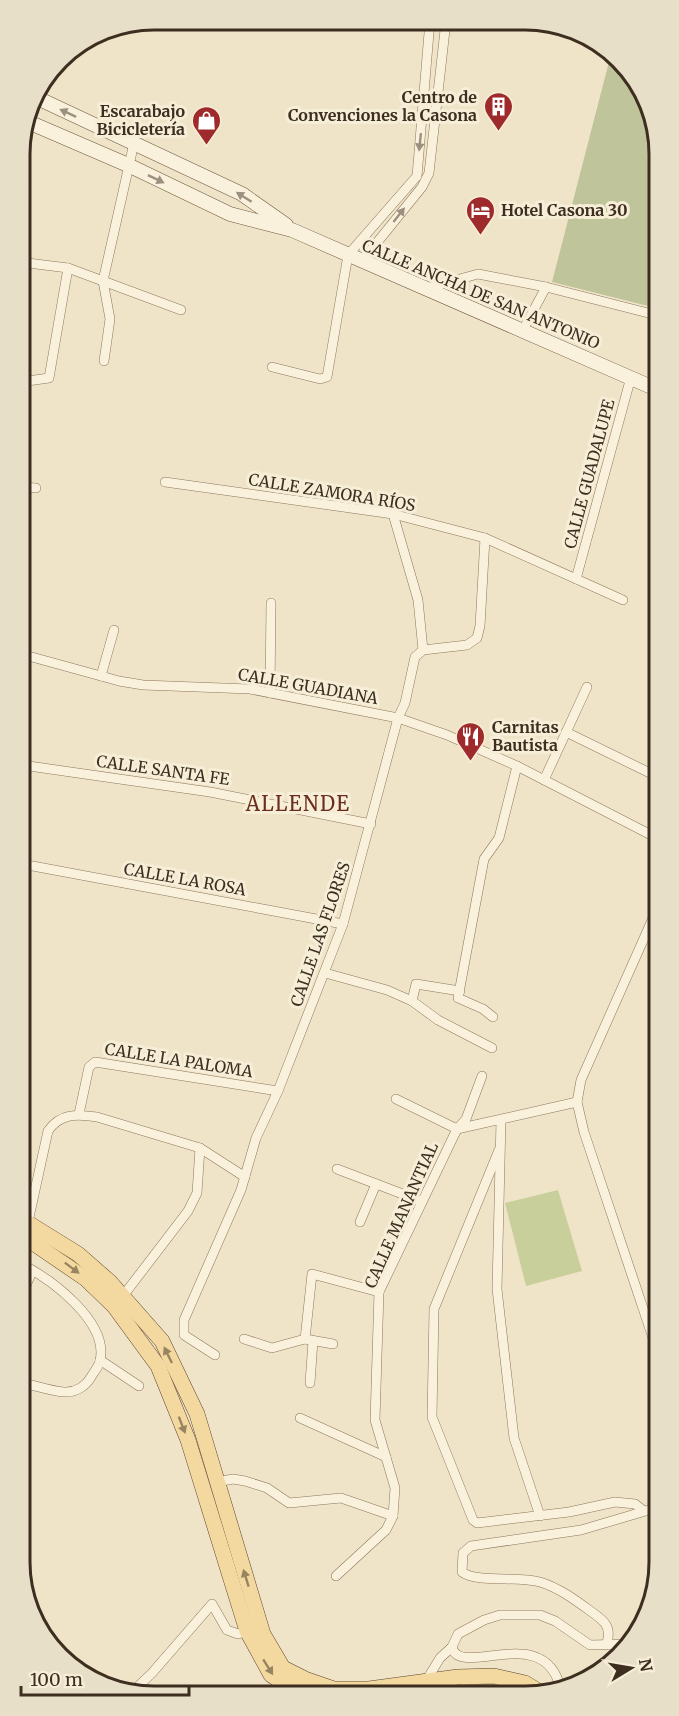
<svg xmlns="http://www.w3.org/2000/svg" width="679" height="1716" viewBox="0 0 679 1716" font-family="Merriweather,serif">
	<rect width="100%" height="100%" fill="#f0e4c8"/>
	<path fill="#c9cf9b" d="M 558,1190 L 582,1271 L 526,1286 L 505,1203 Z"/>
	<path fill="#bfc49a" d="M 611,54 L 620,59 L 655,119 L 656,308 L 552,282 Z"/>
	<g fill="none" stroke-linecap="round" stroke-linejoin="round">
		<defs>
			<g id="minor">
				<path d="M 362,261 L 422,187 L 429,173 L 446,21"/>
				<path d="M 20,262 L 68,268 L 181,310"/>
				<path d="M 427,288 L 478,274 L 546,287 L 656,315"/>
				<path d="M 523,330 L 546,287"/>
				<path d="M 104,361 L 110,319 L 103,281 L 134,143"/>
				<path d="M 272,367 L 320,379 L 327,377 L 348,255 L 417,176 L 430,21"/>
				<path d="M 20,382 L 49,378 L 68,268"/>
				<path d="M 165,482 L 393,514 L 485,538 L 623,600"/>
				<path d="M 21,487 L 36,488"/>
				<path d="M 393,514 L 418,600 L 423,650"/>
				<path d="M 576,579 L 631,377"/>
				<path d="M 21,654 L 119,681 L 143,685 L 250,689 L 398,718 L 447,735 L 517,766 L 657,838"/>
				<path d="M 101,676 L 114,630"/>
				<path d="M 270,693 L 271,603"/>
				<path d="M 566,732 L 654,775"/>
				<path d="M 22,765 L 210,792 L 371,824"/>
				<path d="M 544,780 L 587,687"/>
				<path d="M 22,864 L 343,924"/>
				<path d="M 657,909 L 581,1080 L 577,1102 L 584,1132 L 659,1356"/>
				<path d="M 325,973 L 387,990 L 412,1001 L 416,984 L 460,991"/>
				<path d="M 412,1001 L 438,1020 L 492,1048"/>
				<path d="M 493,1017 L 483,1009 L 458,998 L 484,859 L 499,838 L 517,766"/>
				<path d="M 396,1099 L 457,1129 L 577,1102"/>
				<path d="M 79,1114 L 89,1067 L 95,1062 L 278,1091"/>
				<path d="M 501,1120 L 497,1289 L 514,1438 L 540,1516"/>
				<path d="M 499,1150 L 434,1309 L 432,1417 L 473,1520 L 477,1523 L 569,1512 L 615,1502 L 635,1504 L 644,1511"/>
				<path d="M 337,1169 L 421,1201"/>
				<path d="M 28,1222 L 48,1131 C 60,1113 77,1114 97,1117 L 200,1148 L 245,1177"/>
				<path d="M 360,1222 L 376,1184"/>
				<path d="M 23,1265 C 52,1280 109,1322 100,1361 C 99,1366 94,1372 91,1377 C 86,1386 75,1393 64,1392 C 51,1391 37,1386 23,1383"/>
				<path d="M 23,1292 L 32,1272"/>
				<path d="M 123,1296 L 188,1211 L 197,1193 L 200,1148"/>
				<path d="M 244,1339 L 272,1348 L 305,1339 L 333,1344"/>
				<path d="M 305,1339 L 312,1274 L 379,1292"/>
				<path d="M 215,1355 L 184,1335 L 184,1320 L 241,1190 L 256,1138 L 278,1091 L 343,924 L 398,718 L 405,703 L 415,657 L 423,650 L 467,645 L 477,638 L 480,626 L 485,538"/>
				<path d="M 100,1360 L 139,1386"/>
				<path d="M 310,1383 L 313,1341"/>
				<path d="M 300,1418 L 386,1457"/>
				<path d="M 217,1482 L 233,1479 L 245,1481 L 267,1488 L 289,1503 L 341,1498 L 393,1516"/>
				<path d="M 336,1576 L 386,1530 L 393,1516 L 395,1488 L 375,1420 L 379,1292 L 457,1129 L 466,1119 L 482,1076"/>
				<path d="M 607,1643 C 612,1625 603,1620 589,1610 C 574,1599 559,1588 540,1582 C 518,1576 476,1583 462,1572 L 463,1553 L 471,1546 L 581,1530 L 659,1507"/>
				<path d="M 452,1647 C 459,1680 547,1619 561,1691"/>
				<path d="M 426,1681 L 440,1658 L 452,1647 L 458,1634 L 484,1620 L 500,1615 L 540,1615 L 555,1621 L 590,1645 L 632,1644"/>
				<path d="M 130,1694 L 152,1673 L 212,1604 L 227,1630 L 238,1634 L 247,1631"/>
			</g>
			<g id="secondary">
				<path d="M 33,96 L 242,194 L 286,225"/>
				<path d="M 26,121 L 128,165 L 230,214 L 292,230 L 656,389"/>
			</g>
			<g id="primary">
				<path d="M 23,1220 L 78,1254 L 110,1282 L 162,1341 L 197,1414 L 263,1634 L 283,1668 L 305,1679 L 334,1689 L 369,1689 L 458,1677 L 494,1676 L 525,1683 L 540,1692"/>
				<path d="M 23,1236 L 86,1279 L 114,1306 L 158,1366 L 188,1440 L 247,1631 L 271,1675 L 299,1693"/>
				<path d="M 461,1692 L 503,1692"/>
			</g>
		</defs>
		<use href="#minor" stroke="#8d765c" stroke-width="10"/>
		<use href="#secondary" stroke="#6f573f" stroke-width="15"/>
		<use href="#primary" stroke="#5b4430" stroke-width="16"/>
		<use href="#minor" stroke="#faf1dc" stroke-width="9"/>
		<use href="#secondary" stroke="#faf1dc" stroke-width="14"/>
		<use href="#primary" stroke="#f3d9a0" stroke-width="15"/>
	</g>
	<defs><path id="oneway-solid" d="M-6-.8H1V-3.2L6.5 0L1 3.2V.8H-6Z" transform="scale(1.5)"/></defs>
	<g fill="#9c907e">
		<use href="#oneway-solid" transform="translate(68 113) rotate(-155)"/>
		<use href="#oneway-solid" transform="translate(420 142) rotate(96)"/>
		<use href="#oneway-solid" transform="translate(156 179) rotate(26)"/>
		<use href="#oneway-solid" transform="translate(244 197) rotate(-148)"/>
		<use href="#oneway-solid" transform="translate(399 215) rotate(-52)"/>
	</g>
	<g fill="#988460">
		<use href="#oneway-solid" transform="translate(72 1268) rotate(37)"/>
		<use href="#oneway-solid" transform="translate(168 1355) rotate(-116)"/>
		<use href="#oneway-solid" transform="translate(182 1425) rotate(69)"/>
		<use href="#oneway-solid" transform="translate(246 1578) rotate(-107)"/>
		<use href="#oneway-solid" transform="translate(268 1667) rotate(58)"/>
	</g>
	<defs>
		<symbol id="building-pin" viewBox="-11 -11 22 30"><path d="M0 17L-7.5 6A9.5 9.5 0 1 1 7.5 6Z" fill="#9e2a2b" stroke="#f7eed8"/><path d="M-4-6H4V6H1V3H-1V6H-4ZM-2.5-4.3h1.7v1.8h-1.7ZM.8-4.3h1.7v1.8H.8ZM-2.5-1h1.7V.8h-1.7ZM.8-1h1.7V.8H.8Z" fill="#fff"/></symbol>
		<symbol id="shop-pin" viewBox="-11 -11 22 30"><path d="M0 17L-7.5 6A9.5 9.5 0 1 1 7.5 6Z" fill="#9e2a2b" stroke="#f7eed8"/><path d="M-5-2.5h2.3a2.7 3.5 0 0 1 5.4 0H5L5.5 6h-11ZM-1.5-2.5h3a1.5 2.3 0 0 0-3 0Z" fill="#fff"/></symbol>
		<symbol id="hotel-pin" viewBox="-11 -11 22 30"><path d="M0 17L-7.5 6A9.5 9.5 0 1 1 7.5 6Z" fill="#9e2a2b" stroke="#f7eed8"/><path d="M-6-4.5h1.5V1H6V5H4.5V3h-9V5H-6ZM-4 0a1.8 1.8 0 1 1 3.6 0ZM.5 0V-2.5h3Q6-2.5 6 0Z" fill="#fff"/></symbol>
		<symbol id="restaurant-pin" viewBox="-11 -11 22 30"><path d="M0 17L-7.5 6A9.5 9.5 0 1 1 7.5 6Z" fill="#9e2a2b" stroke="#f7eed8"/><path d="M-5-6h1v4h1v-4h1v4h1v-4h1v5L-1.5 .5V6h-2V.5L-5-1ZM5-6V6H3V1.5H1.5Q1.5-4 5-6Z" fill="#fff"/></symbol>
	</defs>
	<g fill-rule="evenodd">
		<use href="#building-pin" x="482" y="90" width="33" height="45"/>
		<use href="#shop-pin" x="190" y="104" width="33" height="45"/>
		<use href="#hotel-pin" x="464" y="194" width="33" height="45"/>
		<use href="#restaurant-pin" x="454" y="720" width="33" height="45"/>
	</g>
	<g text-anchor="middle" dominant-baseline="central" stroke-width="6" stroke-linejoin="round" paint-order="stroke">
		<g font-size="16" font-weight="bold" fill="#3d2e20" stroke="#f7eed8" text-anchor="end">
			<text x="477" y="97">Centro de<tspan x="477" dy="18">Convenciones la Casona</tspan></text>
			<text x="185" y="111">Escarabajo<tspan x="185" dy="18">Bicicletería</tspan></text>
			<text x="501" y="210" text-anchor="start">Hotel Casona 30</text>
			<text x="492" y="727" text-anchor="start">Carnitas<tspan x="492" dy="18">Bautista</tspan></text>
		</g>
		<g font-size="16" fill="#3d2e20" stroke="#f7eed8">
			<text transform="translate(481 294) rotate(23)">CALLE ANCHA DE SAN ANTONIO</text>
			<text transform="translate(589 474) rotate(-75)">CALLE GUADALUPE</text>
			<text transform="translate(332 492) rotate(9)">CALLE ZAMORA RÍOS</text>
			<text transform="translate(308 686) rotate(10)">CALLE GUADIANA</text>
			<text transform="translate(163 770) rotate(8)">CALLE SANTA FE</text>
			<text transform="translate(185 879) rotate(10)">CALLE LA ROSA</text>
			<text transform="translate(320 934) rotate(-71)">CALLE LAS FLORES</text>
			<text transform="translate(179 1060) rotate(9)">CALLE LA PALOMA</text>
			<text transform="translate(401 1215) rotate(-66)">CALLE MANANTIAL</text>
		</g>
		<g font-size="20" letter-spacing="1.5" fill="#6b2e1e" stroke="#f7eed8">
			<text x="298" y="803">ALLENDE</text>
		</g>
	</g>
	<path d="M0 0H679V1716H0ZM154 30H525A124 124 0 0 1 649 154V1562A124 124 0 0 1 525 1686H154A124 124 0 0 1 30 1562V154A124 124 0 0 1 154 30Z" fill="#e8dfc9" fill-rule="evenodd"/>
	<path fill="none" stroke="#3d2e20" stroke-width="3" d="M154 30H525A124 124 0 0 1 649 154V1562A124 124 0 0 1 525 1686H154A124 124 0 0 1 30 1562V154A124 124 0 0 1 154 30Z"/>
	<g transform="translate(631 1668) rotate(79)" stroke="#f7eed8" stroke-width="4.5" paint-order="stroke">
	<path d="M0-4.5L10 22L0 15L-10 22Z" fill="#3d2e20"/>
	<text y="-9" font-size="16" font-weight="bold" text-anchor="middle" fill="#3d2e20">N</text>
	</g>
	<path d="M21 1686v9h168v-9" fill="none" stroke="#3d2e20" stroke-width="3"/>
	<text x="30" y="1686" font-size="18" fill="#3d2e20" stroke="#f7eed8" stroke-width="4.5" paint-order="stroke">100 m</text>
</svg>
